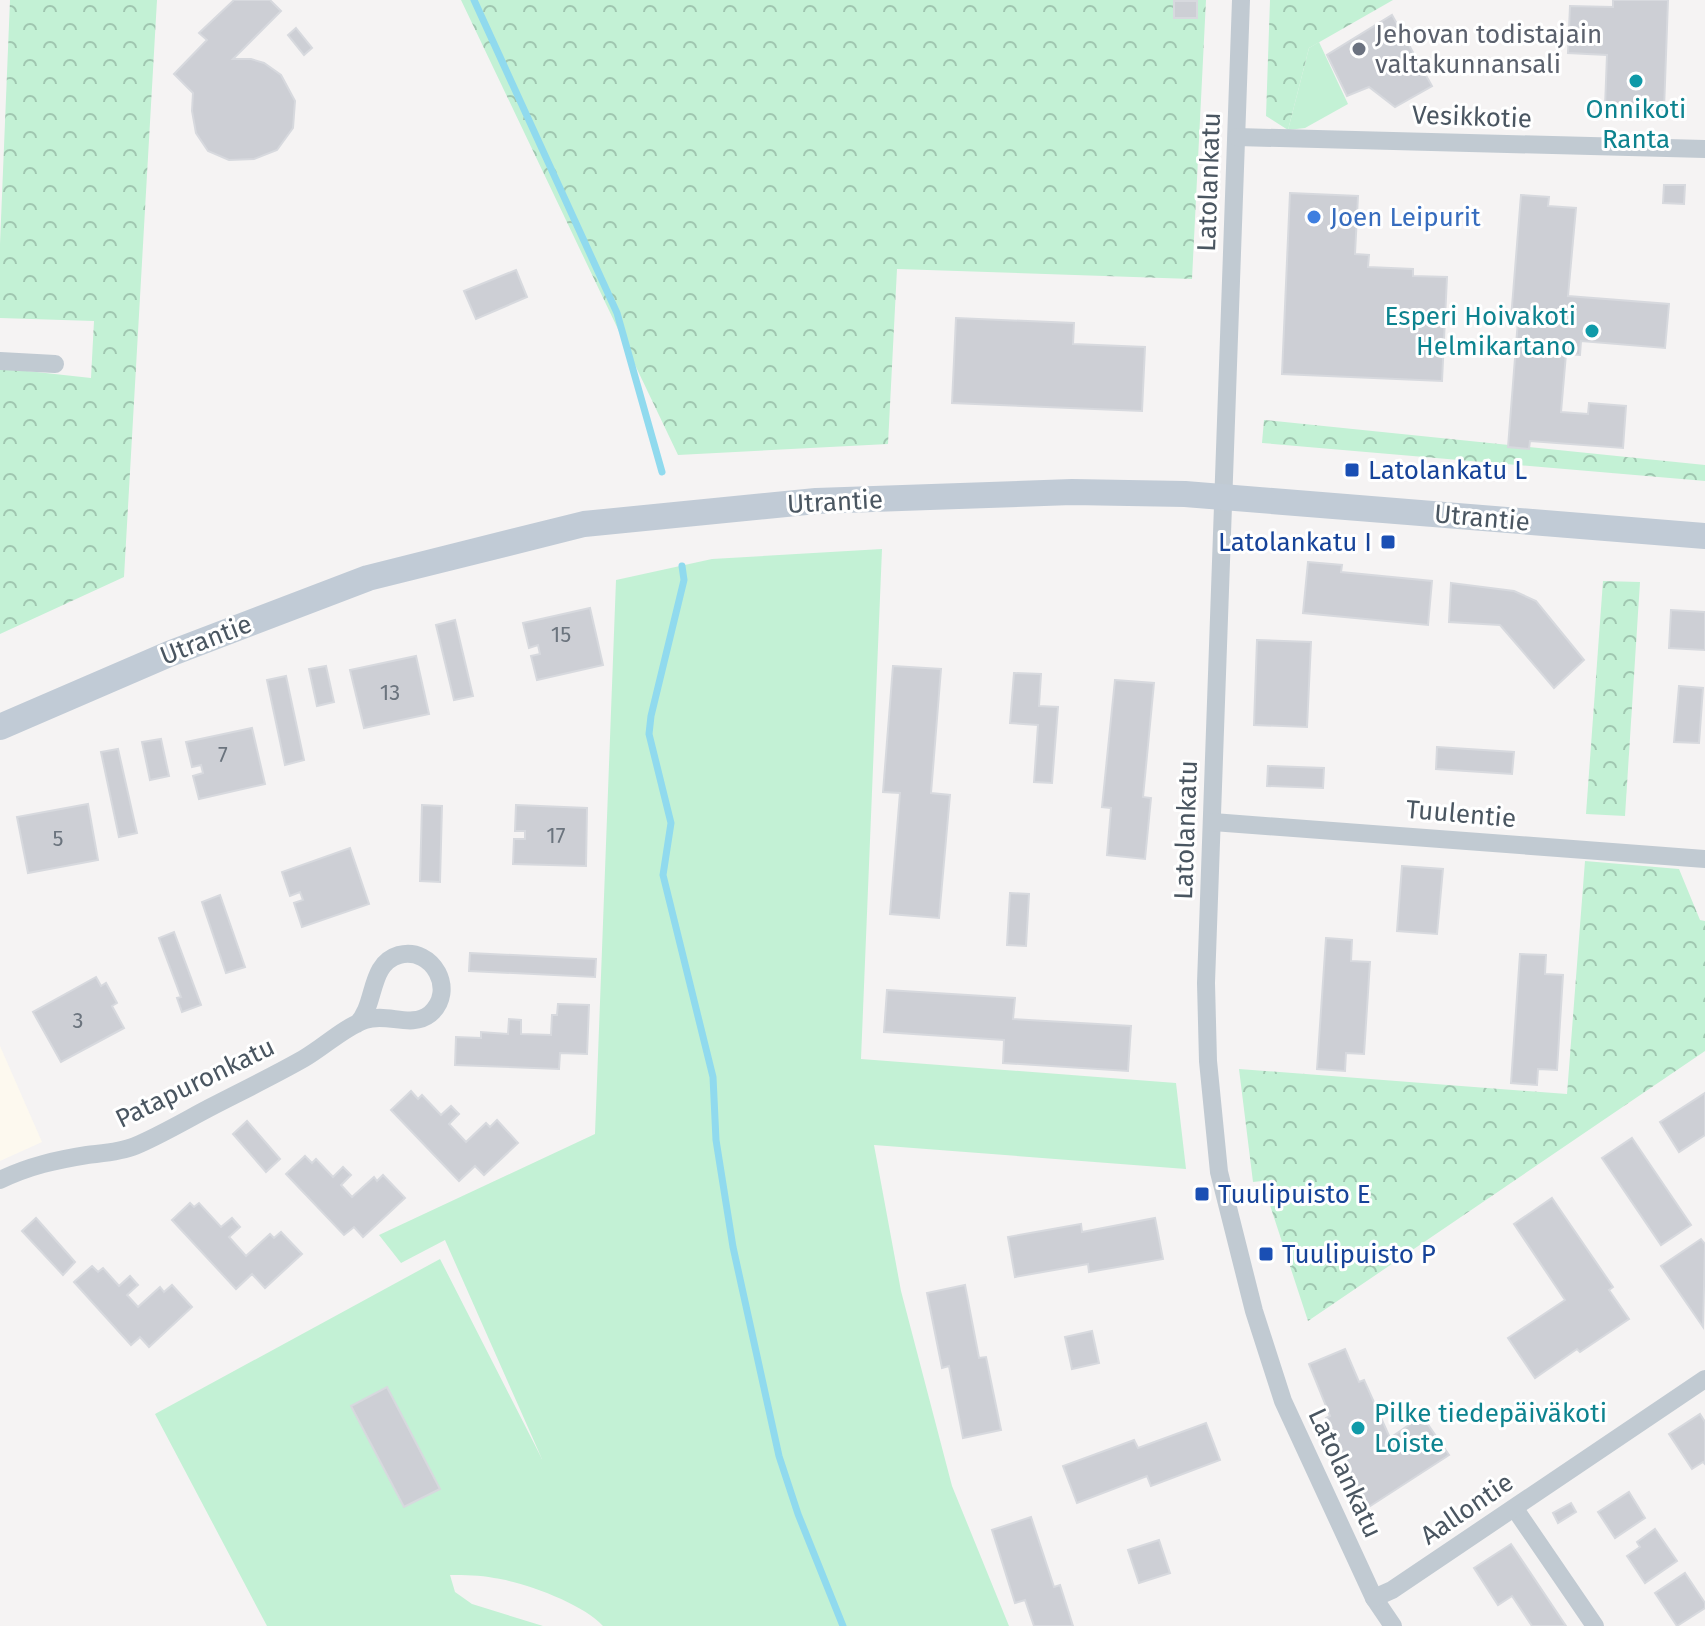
<svg xmlns="http://www.w3.org/2000/svg" width="1705" height="1626" viewBox="0 0 1705 1626" font-family="'Fira Sans',sans-serif">
	<defs>
		<pattern id="forest-crowns" width="20" height="18" patternUnits="userSpaceOnUse" patternTransform="scale(2)"><rect width="20" height="18" fill="#c3f1d5"/><path d="M2 6a3 3 0 1 1 6 0M12 15a3 3 0 1 1 6 0" fill="none" stroke="#a0c6b0"/></pattern>
	</defs>
	<rect width="100%" height="100%" fill="#f5f3f3"/>
	<path fill="#fdf9ef" d="M 0,1046 L 42,1142 L 0,1161 Z"/>
	<g fill="#c3f1d5">
		<path d="M 1319,42 L 1348,104 L 1305,128 L 1288,130 L 1309,48 Z"/>
		<path d="M 882,549 L 861,1059 L 1176,1083 L 1186,1169 L 874,1145 L 901,1291 L 952,1486 L 1009,1626 L 603,1626 C 584,1604 524,1582 494,1578 C 480,1575 465,1575 450,1575 L 455,1592 L 472,1604 L 543,1626 L 267,1626 L 155,1414 L 440,1259 L 542,1459 L 445,1240 L 401,1263 L 379,1235 L 595,1134 L 616,580 L 712,559 Z"/>
	</g>
	<g fill="url(#forest-crowns)">
		<path d="M 10,0 L 157,0 L 124,577 L 0,634 L 0,368 L 91,378 L 94,321 L 0,318 L 0,244 Z"/>
		<path d="M 461,0 L 1206,0 L 1192,279 L 897,269 L 888,444 L 678,455 Z"/>
		<path d="M 1270,0 L 1393,0 L 1309,48 L 1288,130 L 1266,116 Z"/>
		<path d="M 1264,420 L 1705,465 L 1705,481 L 1262,443 Z"/>
		<path d="M 1603,581 L 1640,582 L 1625,816 L 1586,814 Z"/>
		<path d="M 1585,861 L 1679,869 L 1700,920 L 1705,921 L 1705,1051 L 1308,1321 L 1262,1181 L 1253,1182 L 1239,1069 L 1567,1094 Z"/>
	</g>
	<g fill="none" stroke-linecap="round" stroke-linejoin="round">
		<g stroke="#90daee" stroke-width="7">
			<path d="M 474,0 L 617,313 L 662,472"/>
			<path d="M 682,566 L 684,580 L 651,716 L 649,734 L 671,823 L 663,875 L 713,1077 L 716,1140 L 733,1247 L 779,1456 L 798,1514 L 843,1626"/>
		</g>
	</g>
	<g fill="#cdcfd5" stroke="#d7d9de" stroke-width="2">
		<path d="M 234,0 L 270,0 L 281,11 L 233,59 L 251,59 L 264,63 L 281,75 L 295,101 L 293,128 L 277,150 L 254,159 L 229,160 L 208,151 L 196,133 L 192,111 L 193,93 L 174,74 L 207,40 L 199,33 Z"/>
		<path d="M 1613,0 L 1668,0 L 1664,110 L 1605,107 L 1607,55 L 1568,53 L 1570,6 L 1613,7 Z"/>
		<rect x="1174" y="1" width="23" height="17"/>
		<path d="M 1392,15 L 1432,86 L 1395,107 L 1369,87 L 1347,96 L 1327,55 Z"/>
		<path d="M 296,28 L 312,48 L 304,55 L 288,35 Z"/>
		<path d="M 1664,185 L 1685,185 L 1684,204 L 1663,203 Z"/>
		<path d="M 1290,193 L 1358,196 L 1355,254 L 1369,255 L 1368,267 L 1413,269 L 1413,276 L 1447,277 L 1442,381 L 1282,374 Z"/>
		<path d="M 1521,195 L 1549,197 L 1548,206 L 1576,208 L 1568,296 L 1669,304 L 1665,348 L 1581,341 L 1580,355 L 1566,354 L 1561,412 L 1588,414 L 1589,403 L 1626,406 L 1623,448 L 1530,441 L 1529,449 L 1508,447 L 1518,320 L 1511,319 Z"/>
		<path d="M 516,270 L 527,297 L 476,319 L 464,291 Z"/>
		<path d="M 956,318 L 1074,323 L 1073,344 L 1145,347 L 1142,411 L 952,403 Z"/>
		<path d="M 1308,562 L 1342,565 L 1341,572 L 1432,581 L 1428,625 L 1303,613 Z"/>
		<path d="M 1451,583 L 1514,591 L 1536,601 L 1584,660 L 1554,688 L 1500,625 L 1449,622 Z"/>
		<path d="M 590,608 L 603,665 L 537,680 L 531,656 L 540,654 L 538,645 L 529,648 L 523,623 Z"/>
		<path d="M 1671,610 L 1705,612 L 1705,650 L 1669,648 Z"/>
		<path d="M 455,620 L 473,696 L 454,700 L 436,625 Z"/>
		<path d="M 1257,640 L 1311,642 L 1307,727 L 1254,725 Z"/>
		<path d="M 416,656 L 429,714 L 364,728 L 350,670 Z"/>
		<path d="M 326,666 L 334,702 L 317,706 L 309,669 Z"/>
		<path d="M 893,666 L 941,669 L 931,793 L 950,795 L 939,918 L 890,914 L 900,793 L 883,792 Z"/>
		<path d="M 1014,673 L 1041,674 L 1039,706 L 1058,707 L 1052,783 L 1034,782 L 1038,725 L 1010,723 Z"/>
		<path d="M 286,676 L 304,760 L 285,765 L 267,680 Z"/>
		<path d="M 1115,680 L 1154,683 L 1143,797 L 1151,798 L 1145,859 L 1107,855 L 1111,808 L 1102,807 Z"/>
		<path d="M 1679,686 L 1703,688 L 1699,743 L 1674,742 Z"/>
		<path d="M 252,728 L 265,784 L 199,799 L 193,776 L 203,773 L 201,765 L 192,767 L 186,742 Z"/>
		<path d="M 161,739 L 169,776 L 150,780 L 142,742 Z"/>
		<path d="M 1437,747 L 1514,752 L 1512,774 L 1436,769 Z"/>
		<path d="M 118,749 L 137,833 L 119,837 L 101,752 Z"/>
		<path d="M 1268,766 L 1324,768 L 1323,788 L 1267,786 Z"/>
		<path d="M 88,804 L 98,860 L 28,873 L 17,817 Z"/>
		<path d="M 422,805 L 442,806 L 440,882 L 420,881 Z"/>
		<path d="M 516,805 L 587,808 L 586,866 L 513,864 L 514,839 L 525,839 L 525,831 L 515,831 Z"/>
		<path d="M 350,848 L 369,904 L 302,927 L 294,903 L 303,900 L 300,892 L 290,896 L 282,872 Z"/>
		<path d="M 1402,866 L 1443,869 L 1437,934 L 1397,931 Z"/>
		<path d="M 1010,893 L 1029,894 L 1026,946 L 1007,945 Z"/>
		<path d="M 220,895 L 245,967 L 226,973 L 202,902 Z"/>
		<path d="M 174,932 L 201,1005 L 182,1012 L 177,998 L 181,997 L 159,938 Z"/>
		<path d="M 1326,938 L 1352,940 L 1351,961 L 1370,962 L 1364,1054 L 1346,1053 L 1345,1071 L 1317,1069 Z"/>
		<path d="M 470,953 L 596,959 L 595,977 L 469,971 Z"/>
		<path d="M 1520,954 L 1546,955 L 1545,974 L 1563,975 L 1557,1070 L 1538,1069 L 1537,1085 L 1511,1083 Z"/>
		<path d="M 96,977 L 101,986 L 106,983 L 117,1003 L 112,1006 L 124,1028 L 61,1062 L 33,1012 Z"/>
		<path d="M 887,990 L 1015,998 L 1013,1019 L 1131,1026 L 1128,1071 L 1003,1063 L 1004,1040 L 884,1032 Z"/>
		<path d="M 558,1004 L 589,1005 L 587,1054 L 560,1053 L 559,1069 L 455,1065 L 456,1037 L 481,1038 L 481,1032 L 508,1034 L 509,1019 L 521,1020 L 521,1034 L 551,1035 L 552,1015 L 557,1015 Z"/>
		<path d="M 411,1091 L 418,1099 L 422,1095 L 441,1115 L 451,1106 L 459,1114 L 449,1124 L 466,1142 L 486,1123 L 490,1127 L 497,1120 L 518,1143 L 484,1175 L 475,1166 L 459,1181 L 391,1110 Z"/>
		<path d="M 1705,1093 L 1705,1135 L 1679,1152 L 1660,1122 Z"/>
		<path d="M 247,1121 L 280,1159 L 266,1172 L 233,1134 Z"/>
		<path d="M 1632,1138 L 1691,1225 L 1661,1245 L 1602,1158 Z"/>
		<path d="M 305,1156 L 312,1163 L 316,1159 L 333,1177 L 343,1167 L 351,1175 L 341,1185 L 352,1197 L 374,1177 L 377,1181 L 383,1175 L 405,1198 L 363,1237 L 354,1227 L 344,1235 L 286,1174 Z"/>
		<path d="M 1552,1198 L 1613,1287 L 1609,1290 L 1629,1319 L 1580,1352 L 1577,1349 L 1535,1378 L 1508,1338 L 1565,1300 L 1514,1224 Z"/>
		<path d="M 190,1203 L 194,1207 L 199,1203 L 221,1227 L 232,1218 L 240,1227 L 229,1237 L 246,1256 L 270,1234 L 274,1238 L 281,1232 L 302,1254 L 265,1288 L 252,1274 L 236,1289 L 172,1220 Z"/>
		<path d="M 36,1218 L 75,1262 L 63,1275 L 22,1231 Z"/>
		<path d="M 1155,1218 L 1163,1259 L 1089,1272 L 1088,1264 L 1015,1277 L 1008,1237 L 1081,1224 L 1082,1232 Z"/>
		<path d="M 1701,1239 L 1705,1244 L 1703,1327 L 1661,1266 Z"/>
		<path d="M 92,1266 L 98,1272 L 103,1268 L 119,1286 L 130,1276 L 138,1285 L 127,1295 L 138,1307 L 160,1287 L 164,1292 L 172,1285 L 192,1307 L 149,1347 L 140,1337 L 131,1345 L 74,1282 Z"/>
		<path d="M 965,1285 L 979,1358 L 986,1357 L 1001,1430 L 963,1438 L 949,1366 L 942,1368 L 927,1293 Z"/>
		<path d="M 1092,1331 L 1099,1363 L 1072,1369 L 1065,1337 Z"/>
		<path d="M 1345,1349 L 1359,1382 L 1364,1380 L 1390,1438 L 1422,1416 L 1449,1455 L 1364,1510 L 1326,1418 L 1330,1416 L 1309,1364 Z"/>
		<path d="M 387,1387 L 440,1489 L 404,1507 L 351,1406 Z"/>
		<path d="M 1700,1414 L 1705,1422 L 1705,1464 L 1703,1462 L 1692,1469 L 1669,1434 Z"/>
		<path d="M 1206,1423 L 1220,1460 L 1151,1486 L 1147,1476 L 1077,1503 L 1063,1466 L 1134,1440 L 1138,1448 Z"/>
		<path d="M 1629,1492 L 1645,1518 L 1615,1538 L 1598,1512 Z"/>
		<path d="M 1571,1503 L 1576,1512 L 1558,1523 L 1553,1513 Z"/>
		<path d="M 1031,1517 L 1054,1587 L 1060,1585 L 1073,1626 L 1034,1626 L 1025,1600 L 1015,1603 L 992,1530 Z"/>
		<path d="M 1655,1529 L 1677,1561 L 1645,1583 L 1627,1556 L 1640,1547 L 1637,1542 Z"/>
		<path d="M 1159,1540 L 1170,1573 L 1139,1583 L 1128,1550 Z"/>
		<path d="M 1511,1544 L 1566,1626 L 1532,1626 L 1512,1596 L 1498,1605 L 1474,1568 Z"/>
		<path d="M 1685,1573 L 1705,1603 L 1705,1608 L 1677,1626 L 1655,1593 Z"/>
	</g>
	<g fill="none" stroke-linecap="round" stroke-linejoin="round">
		<g stroke="#c1cad2" stroke-width="18">
			<path d="M 1241,0 L 1206,983 L 1208,1061 L 1219,1172 L 1254,1311 L 1283,1401 L 1374,1598 L 1393,1626"/>
			<path d="M 1237,137 L 1705,149"/>
			<path d="M 0,361 L 55,364"/>
			<path d="M 1213,822 L 1705,859"/>
			<path d="M 0,1180 C 29,1166 56,1160 87,1155 C 103,1153 121,1152 135,1146 C 161,1135 186,1120 211,1107 C 242,1091 273,1076 303,1059 C 324,1047 343,1028 365,1020 C 387,1012 411,1029 430,1014 C 457,991 433,946 399,955 C 368,964 377,1004 357,1024"/>
			<path d="M 1515,1509 L 1595,1626"/>
			<path d="M 1374,1598 L 1392,1590 L 1705,1379"/>
		</g>
		<path stroke="#c1cbd6" stroke-width="26" d="M 0,727 L 169,654 L 368,578 L 584,524 L 816,501 L 1072,492 L 1185,494 L 1705,536"/>
	</g>
	<circle fill="#6b7280" stroke="#fff" stroke-width="3" cx="1359" cy="49" r="8"/>
	<g fill="#0f9aa8" stroke="#fff" stroke-width="3">
		<circle cx="1636" cy="81" r="8"/>
		<circle cx="1592" cy="331" r="8"/>
		<circle cx="1358" cy="1428" r="8"/>
	</g>
	<circle fill="#3f7fe0" stroke="#fff" stroke-width="3" cx="1314" cy="217" r="8"/>
	<g fill="#1a4fb4" stroke="#fff" stroke-width="3">
		<rect x="1344" y="462" width="16" height="16" rx="4"/>
		<rect x="1380" y="534" width="16" height="16" rx="4"/>
		<rect x="1194" y="1186" width="16" height="16" rx="4"/>
		<rect x="1258" y="1246" width="16" height="16" rx="4"/>
	</g>
	<g text-anchor="middle" dominant-baseline="central" stroke-width="6" stroke-linejoin="round" paint-order="stroke">
		<g font-size="22" fill="#6b747e">
			<text x="561" y="634">15</text>
			<text x="390" y="692">13</text>
			<text x="223" y="754">7</text>
			<text x="556" y="835">17</text>
			<text x="58" y="838">5</text>
			<text x="78" y="1020">3</text>
		</g>
		<g font-size="26" fill="#5b616d" stroke="#fff" text-anchor="start">
			<text x="1375" y="34">Jehovan todistajain<tspan x="1375" dy="30">valtakunnansali</tspan></text>
		</g>
		<g font-size="26" fill="#0d838f" stroke="#fff">
			<text x="1636" y="109">Onnikoti<tspan x="1636" dy="30">Ranta</tspan></text>
			<text x="1576" y="316" text-anchor="end">Esperi Hoivakoti<tspan x="1576" dy="30">Helmikartano</tspan></text>
			<text x="1374" y="1413" text-anchor="start">Pilke tiedepäiväkoti<tspan x="1374" dy="30">Loiste</tspan></text>
		</g>
		<g font-size="26" fill="#4a5661" stroke="#fff">
			<text transform="translate(1472 117) rotate(2)">Vesikkotie</text>
			<text transform="translate(1209 182) rotate(-88)">Latolankatu</text>
			<text transform="translate(835 502) rotate(-3)">Utrantie</text>
			<text transform="translate(1482 518) rotate(5)">Utrantie</text>
			<text transform="translate(206 640) rotate(-21)">Utrantie</text>
			<text transform="translate(1461 814) rotate(5)">Tuulentie</text>
			<text transform="translate(1186 830) rotate(-88)">Latolankatu</text>
			<text transform="translate(195 1083) rotate(-26)">Patapuronkatu</text>
			<text transform="translate(1345 1473) rotate(65)">Latolankatu</text>
			<text transform="translate(1467 1509) rotate(-34)">Aallontie</text>
		</g>
		<g font-size="26" fill="#366cbe" stroke="#fff" text-anchor="start">
			<text x="1330" y="217">Joen Leipurit</text>
		</g>
		<g font-size="26" fill="#164399" stroke="#fff" text-anchor="start">
			<text x="1368" y="470">Latolankatu L</text>
			<text x="1372" y="542" text-anchor="end">Latolankatu I</text>
			<text x="1218" y="1194">Tuulipuisto E</text>
			<text x="1282" y="1254">Tuulipuisto P</text>
		</g>
	</g>
</svg>
